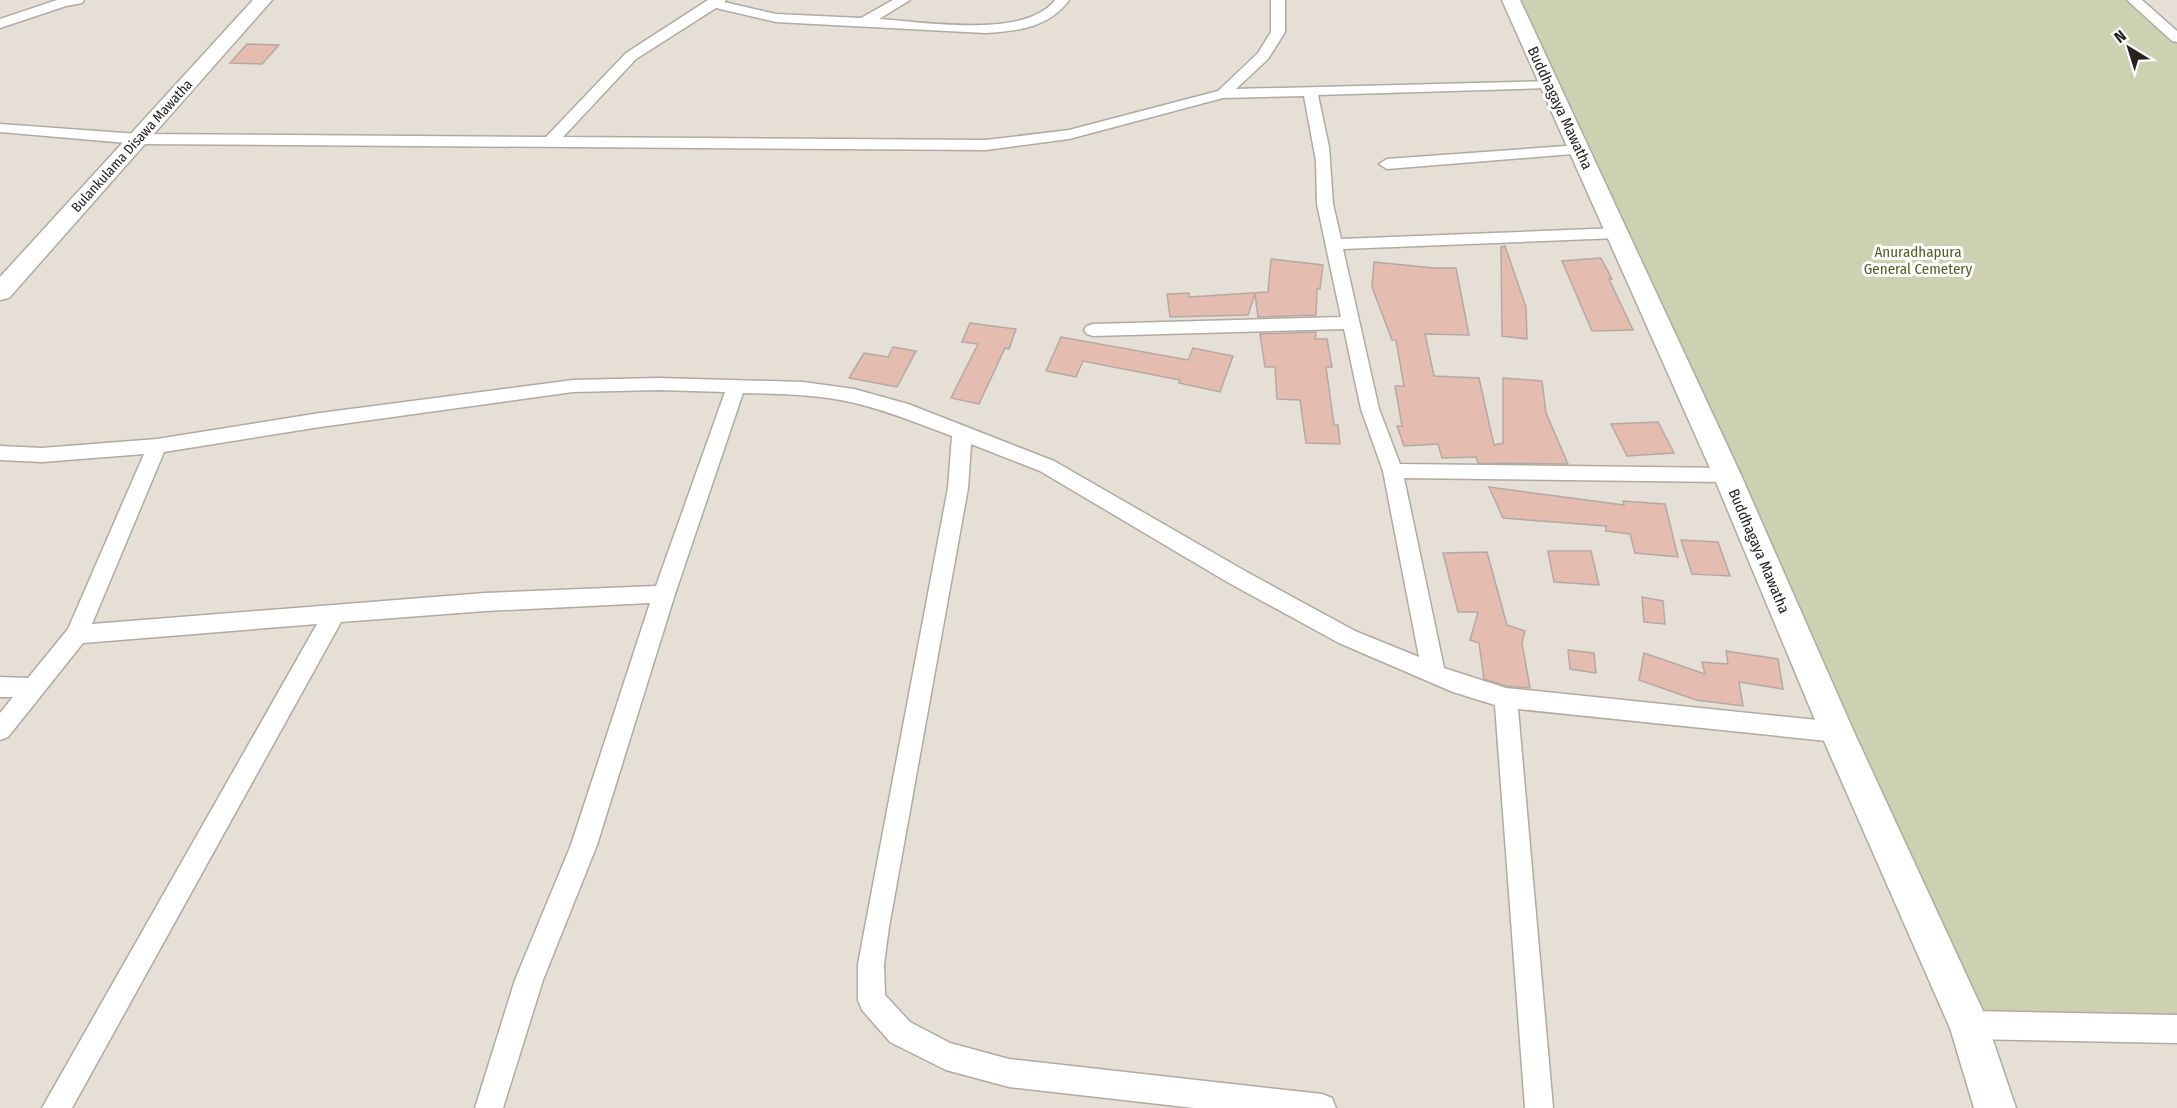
<svg xmlns="http://www.w3.org/2000/svg" width="2177" height="1108" viewBox="0 0 2177 1108" font-family="'Fira Sans Condensed',sans-serif">
	<rect width="100%" height="100%" fill="#e5dfd5"/>
	<path fill="#ced1b1" d="M 1512,0 L 2138,0 L 2177,34 L 2177,1029 L 1969,1025 Z"/>
	<g fill="#e4bcb0" stroke="#b5a9a5" stroke-width="1.5">
		<path d="M 247,44 L 279,45 L 262,64 L 230,63 Z"/>
		<path d="M 1505,246 L 1526,307 L 1527,339 L 1502,336 L 1501,247 Z"/>
		<path d="M 1601,258 L 1612,279 L 1609,279 L 1633,330 L 1592,331 L 1562,261 Z"/>
		<path d="M 1271,259 L 1323,265 L 1320,289 L 1317,289 L 1316,315 L 1258,317 L 1255,294 L 1248,315 L 1170,317 L 1167,294 L 1189,293 L 1189,297 L 1268,292 Z"/>
		<path d="M 1374,262 L 1434,268 L 1456,268 L 1469,335 L 1425,334 L 1434,376 L 1479,378 L 1494,445 L 1503,443 L 1503,378 L 1542,381 L 1546,413 L 1568,464 L 1478,463 L 1476,457 L 1442,458 L 1438,444 L 1404,446 L 1397,426 L 1402,426 L 1395,386 L 1404,386 L 1396,340 L 1392,340 L 1372,287 Z"/>
		<path d="M 970,323 L 1016,329 L 1009,349 L 1005,348 L 979,404 L 951,398 L 978,344 L 962,342 Z"/>
		<path d="M 1316,332 L 1315,339 L 1327,339 L 1332,367 L 1326,367 L 1334,425 L 1338,425 L 1340,444 L 1306,443 L 1300,400 L 1277,399 L 1275,367 L 1265,367 L 1260,334 Z"/>
		<path d="M 1061,337 L 1188,360 L 1193,348 L 1233,356 L 1220,392 L 1179,383 L 1180,380 L 1083,361 L 1076,377 L 1046,371 Z"/>
		<path d="M 893,347 L 916,351 L 897,387 L 849,378 L 864,353 L 888,357 Z"/>
		<path d="M 1658,422 L 1674,453 L 1627,456 L 1611,424 Z"/>
		<path d="M 1489,487 L 1624,505 L 1623,501 L 1665,504 L 1678,557 L 1635,553 L 1630,534 L 1606,531 L 1606,526 L 1503,518 Z"/>
		<path d="M 1681,540 L 1718,542 L 1730,576 L 1692,574 Z"/>
		<path d="M 1548,551 L 1591,551 L 1599,585 L 1554,582 Z"/>
		<path d="M 1487,552 L 1507,625 L 1525,631 L 1522,643 L 1530,688 L 1506,686 L 1484,679 L 1479,643 L 1470,640 L 1478,612 L 1458,612 L 1443,553 Z"/>
		<path d="M 1642,597 L 1663,601 L 1665,624 L 1644,622 Z"/>
		<path d="M 1568,650 L 1594,653 L 1596,673 L 1570,669 Z"/>
		<path d="M 1726,651 L 1778,659 L 1783,689 L 1739,682 L 1743,706 L 1696,700 L 1639,680 L 1644,653 L 1705,674 L 1702,662 L 1728,664 Z"/>
	</g>
	<g fill="none" stroke-linecap="round" stroke-linejoin="round">
		<defs>
			<g id="street">
				<path d="M 57,0 L 84,0 L 82,3 L 66,6 L 0,28 L 0,19 Z"/>
				<path d="M 708,0 L 726,0 L 724,2 L 776,14 L 861,18 L 893,0 L 910,0 L 879,19 C 924,22 1026,39 1055,0 L 1069,0 C 1049,28 1017,31 985,33 L 776,22 L 716,8 L 636,59 L 563,137 L 986,140 L 1069,130 L 1218,91 L 1258,53 L 1271,32 L 1271,0 L 1285,0 L 1285,32 L 1268,59 L 1236,89 L 1554,81 L 1556,84 L 1554,87 L 1549,88 L 1318,95 L 1329,147 L 1333,204 L 1341,239 L 1618,228 L 1626,233 L 1618,238 L 1343,249 L 1379,409 L 1400,464 L 1727,468 L 1734,470 L 1737,475 L 1734,480 L 1727,482 L 1404,478 L 1444,668 L 1506,688 L 1837,722 L 1845,725 L 1849,732 L 1845,739 L 1837,742 L 1518,709 L 1553,1108 L 1525,1108 L 1495,705 L 1453,692 L 1339,643 L 1229,583 L 1040,471 L 971,444 L 968,488 L 889,927 L 884,964 L 885,995 L 910,1022 L 950,1043 L 1009,1059 L 1322,1094 L 1332,1098 L 1336,1108 L 1194,1108 L 1009,1087 L 946,1070 L 890,1042 L 862,1010 L 858,1000 L 858,964 L 948,488 L 952,436 C 920,424 888,411 855,403 C 818,394 781,394 743,393 L 675,594 L 597,845 L 543,980 L 503,1108 L 475,1108 L 515,980 L 571,845 L 650,603 L 485,611 L 341,622 L 72,1108 L 42,1108 L 317,624 L 83,643 L 8,737 L 0,740 L 0,713 L 13,697 L 0,697 L 0,677 L 28,678 L 68,629 L 144,454 L 42,462 L 0,460 L 0,446 L 42,448 L 157,439 L 320,413 L 573,380 L 659,378 L 803,382 L 854,389 L 908,404 L 1054,461 L 1245,571 L 1355,631 L 1419,657 L 1383,471 L 1361,409 L 1344,329 L 1093,336 L 1087,334 L 1084,330 L 1087,326 L 1093,324 L 1341,317 L 1317,204 L 1316,161 L 1304,96 L 1223,98 L 1069,139 L 986,150 L 138,144 L 0,132 L 0,124 L 138,134 L 546,137 L 626,53 ZM 659,390 L 725,392 L 656,586 L 485,593 L 92,624 L 164,452 L 320,427 L 573,392 Z"/>
				<path d="M 2127,0 L 2142,0 L 2177,31 L 2177,42 L 2172,41 Z"/>
				<path d="M 1580,145 L 1588,150 L 1585,153 L 1387,169 L 1379,164 L 1387,159 Z"/>
				<path d="M 1969,1011 L 2177,1015 L 2177,1043 L 1969,1039 L 1959,1035 L 1955,1025 L 1959,1015 Z"/>
			</g>
			<g id="secondary">
				<path d="M 253,0 L 272,0 L 9,298 L 0,300 L 0,277 Z"/>
				<path d="M 1502,0 L 1520,0 L 1741,475 L 1854,732 L 1983,1011 L 2016,1108 L 1974,1108 L 1950,1028 L 1820,732 L 1713,475 Z"/>
			</g>
		</defs>
		<use href="#street" stroke="#b0aaa1" stroke-width="3"/>
		<use href="#secondary" stroke="#b0aaa1" stroke-width="3"/>
		<use href="#street" fill="#fff" fill-rule="evenodd"/>
		<use href="#secondary" fill="#fff" fill-rule="evenodd"/>
	</g>
	<g text-anchor="middle" dominant-baseline="central" stroke-width="6" stroke-linejoin="round" paint-order="stroke">
		<g font-size="14" fill="#25221f" stroke="#fff">
			<text transform="translate(132 146) rotate(-48)">Bulankulama Disawa Mawatha</text>
		</g>
		<g font-size="15" fill="#25221f" stroke="#fff">
			<text transform="translate(1560 108) rotate(65)">Buddhagaya Mawatha</text>
			<text transform="translate(1759 551) rotate(67)">Buddhagaya Mawatha</text>
		</g>
		<g font-size="15" fill="#575a21" stroke="#fff">
			<text x="1918" y="252">Anuradhapura<tspan x="1918" dy="17">General Cemetery</tspan></text>
		</g>
	</g>
	<g transform="translate(2129 48) rotate(322)" stroke="#ffffff" stroke-width="4.5" paint-order="stroke">
	<path d="M0-4.5L10 22L0 15L-10 22Z" fill="#25221f"/>
	<text y="-9" font-size="16" font-weight="bold" text-anchor="middle" fill="#25221f">N</text>
	</g>
</svg>
